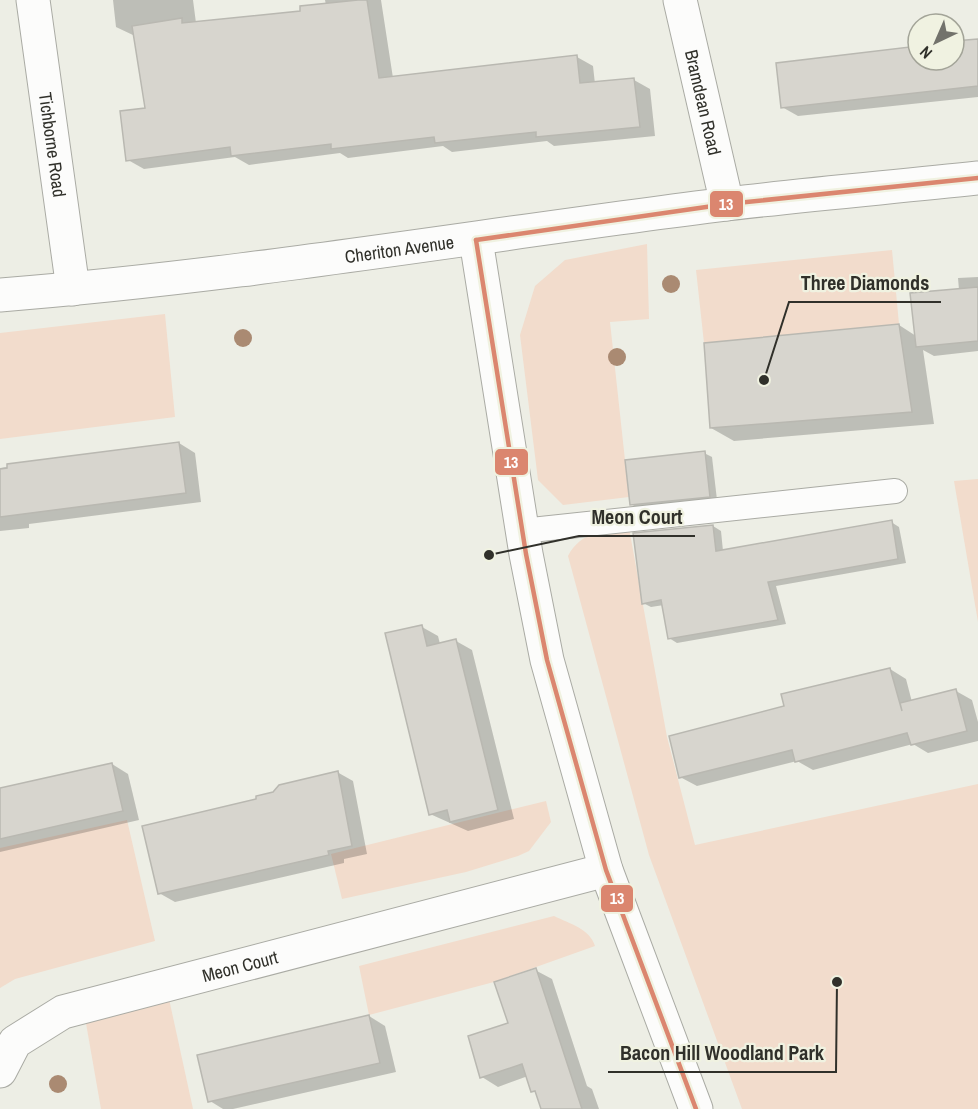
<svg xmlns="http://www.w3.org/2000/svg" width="978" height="1109" viewBox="0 0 978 1109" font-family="'Archivo Narrow',sans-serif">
	<rect width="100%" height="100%" fill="#edeee5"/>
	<g fill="#f2dccc">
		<path d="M 647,244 L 649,319 L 610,322 L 629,497 L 563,505 L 538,480 L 520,335 L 535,286 L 565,260 Z"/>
		<path d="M 892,250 L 899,324 L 704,343 L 696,270 Z"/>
		<path d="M 165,314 L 175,417 L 0,439 L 0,333 Z"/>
		<path d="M 978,479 L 978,622 L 954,481 Z"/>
		<path d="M 629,528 L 667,737 L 695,845 L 978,784 L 978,1109 L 742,1109 L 649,855 L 568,556 C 581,531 604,531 629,528 Z"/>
		<path d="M 546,801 L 551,822 L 529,851 L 518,856 L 466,872 L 342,899 L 331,854 Z"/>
		<path d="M 127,820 L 155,941 L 15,979 L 0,988 L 0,848 Z"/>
		<path d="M 554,916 C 570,924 589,928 595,946 L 494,982 L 369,1015 L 359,966 Z"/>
		<path d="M 166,985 L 193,1109 L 101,1109 L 83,1006 Z"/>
	</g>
	<g fill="#0003">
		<path d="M 113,0 L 193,0 L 196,23 L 302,12 L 326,5 L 325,0 L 381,0 L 393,78 L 577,57 L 593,66 L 595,84 L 634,80 L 650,89 L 655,136 L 554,146 L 547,141 L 452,152 L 443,146 L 348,158 L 340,153 L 249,165 L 235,157 L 144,169 L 128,160 L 147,109 L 135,36 L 116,27 Z"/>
		<path d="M 978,40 L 978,97 L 798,116 L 782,107 L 918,48 L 918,60 L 954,60 L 954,42 Z"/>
		<path d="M 978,277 L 978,351 L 934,356 L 923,350 L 934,424 L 734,441 L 711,428 L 899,325 L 916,336 L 959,290 L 958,278 Z"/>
		<path d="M 179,443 L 195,453 L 201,502 L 29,524 L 29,528 L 0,531 L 0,468 Z"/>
		<path d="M 704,453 L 712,457 L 717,500 L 639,509 L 631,504 Z"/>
		<path d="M 891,522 L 899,527 L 906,563 L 776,586 L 786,624 L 677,643 L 669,638 L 664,605 L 651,607 L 643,603 L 713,526 L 721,531 L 723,551 Z"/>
		<path d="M 422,627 L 438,636 L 440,644 L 456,641 L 472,650 L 514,819 L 468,831 L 430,814 Z"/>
		<path d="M 890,669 L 906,679 L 912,702 L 956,691 L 972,700 L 978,722 L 978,741 L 928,753 L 913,744 L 813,770 L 797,761 L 697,786 L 680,777 Z"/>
		<path d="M 112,764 L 128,774 L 139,820 L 0,852 L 0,790 Z"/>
		<path d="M 337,772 L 353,781 L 367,854 L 344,859 L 344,863 L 175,902 L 159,893 L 258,800 Z"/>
		<path d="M 535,970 L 552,979 L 587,1086 L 592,1089 L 599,1109 L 543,1109 L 528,1076 L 498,1087 L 482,1077 Z"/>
		<path d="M 369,1016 L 385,1026 L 396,1072 L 233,1109 L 223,1109 L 210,1101 Z"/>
	</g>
	<g fill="#d7d5ce" stroke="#b9b8b1" stroke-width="1.5">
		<path d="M 358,0 L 367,0 L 379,78 L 577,55 L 580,83 L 634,78 L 640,127 L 536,137 L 536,132 L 435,143 L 434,137 L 331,149 L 331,144 L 231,156 L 230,147 L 126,161 L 120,111 L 145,108 L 132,26 L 182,18 L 182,23 L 300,11 L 300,6 Z"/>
		<path d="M 978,39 L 978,86 L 781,108 L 776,63 L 918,46 L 918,60 L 954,60 L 954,41 Z"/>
		<path d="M 978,287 L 978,341 L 916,347 L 910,293 Z"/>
		<path d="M 899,324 L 912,412 L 710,428 L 704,343 Z"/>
		<path d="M 179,442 L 186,493 L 0,517 L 0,469 L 7,468 L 7,464 Z"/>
		<path d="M 705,451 L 710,497 L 630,505 L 625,460 Z"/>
		<path d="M 892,520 L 898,559 L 768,582 L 778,620 L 668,639 L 661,600 L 642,604 L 633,533 L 713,525 L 716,551 Z"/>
		<path d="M 422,625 L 427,646 L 456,639 L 498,810 L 450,822 L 447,810 L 429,815 L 385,633 Z"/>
		<path d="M 890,668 L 902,711 L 900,703 L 956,689 L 967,731 L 911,745 L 907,733 L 795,762 L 792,750 L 679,778 L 669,736 L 784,706 L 781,694 Z"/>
		<path d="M 112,763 L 123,811 L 0,839 L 0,788 Z"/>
		<path d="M 338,771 L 352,846 L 328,851 L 329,855 L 158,894 L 142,826 L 256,799 L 256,796 L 273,792 L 279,785 Z"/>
		<path d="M 536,968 L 554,1023 L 582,1109 L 541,1109 L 535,1091 L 531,1092 L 522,1064 L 480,1078 L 468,1036 L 508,1023 L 494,982 Z"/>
		<path d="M 369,1015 L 380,1063 L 208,1102 L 197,1055 Z"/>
	</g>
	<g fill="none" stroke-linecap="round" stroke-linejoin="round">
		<defs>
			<path id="service" d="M 522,531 L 895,491"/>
			<g id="minor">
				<path id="s1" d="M 33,0 L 73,289"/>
				<path id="s2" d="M 680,0 L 727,204"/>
				<path d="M 476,240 L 526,554 L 547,660 L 606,870 L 696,1109"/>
				<path id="s3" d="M 0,295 C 244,276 485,234 727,204 C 810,194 894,187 978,178"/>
				<path id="s4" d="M 0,1071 L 15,1042 L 63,1012 L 606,870"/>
			</g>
		</defs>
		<use href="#service" stroke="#aaaba4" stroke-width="26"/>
		<use href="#minor" stroke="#aaaba4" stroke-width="35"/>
		<use href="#service" stroke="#fcfcfb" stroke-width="24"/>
		<use href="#minor" stroke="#fcfcfb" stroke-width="33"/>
		<defs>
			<g id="bus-1">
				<path d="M 476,240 L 526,554 L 547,660 L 606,870 L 696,1109"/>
				<path d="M 476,240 L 727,204 L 978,178"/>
			</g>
		</defs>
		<use href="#bus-1" stroke="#f0f2e1" stroke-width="9"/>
		<use href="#bus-1" stroke="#db866f" stroke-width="4.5"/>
	</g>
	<g fill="#aa8a72">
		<circle cx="671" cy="284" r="9"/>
		<circle cx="243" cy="338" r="9"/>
		<circle cx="617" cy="357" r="9"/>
		<circle cx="58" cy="1084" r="9"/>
	</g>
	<g text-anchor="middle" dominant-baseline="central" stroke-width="4.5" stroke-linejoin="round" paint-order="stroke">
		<g font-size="18" fill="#30302a" stroke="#f0f2e1">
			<text stroke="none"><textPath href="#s2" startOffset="105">Bramdean Road</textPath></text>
			<text stroke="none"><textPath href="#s1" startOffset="146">Tichborne Road</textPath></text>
			<text stroke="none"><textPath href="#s3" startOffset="402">Cheriton Avenue</textPath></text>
			<text stroke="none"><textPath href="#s4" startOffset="272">Meon Court</textPath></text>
		</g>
	</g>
	<path fill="none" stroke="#30302a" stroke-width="2" d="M764 380L789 302H941M489 555L579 536H695M837 982L836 1072H608"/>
	<g fill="#30302a" stroke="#f0f2e1" stroke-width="2">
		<circle cx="764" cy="380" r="6"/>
		<circle cx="489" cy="555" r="6"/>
		<circle cx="837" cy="982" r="6"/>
	</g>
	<g font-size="20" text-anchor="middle" font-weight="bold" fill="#30302a" stroke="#f0f2e1" stroke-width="4.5" stroke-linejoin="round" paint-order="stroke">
		<text x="865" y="290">Three Diamonds</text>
		<text x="637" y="524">Meon Court</text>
		<text x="722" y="1060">Bacon Hill Woodland Park</text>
	</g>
	<g stroke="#f0f2e1" stroke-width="2">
		<rect x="709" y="190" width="35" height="28" rx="6" fill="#db866f"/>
		<rect x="494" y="448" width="35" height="28" rx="6" fill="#db866f"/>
		<rect x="600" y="884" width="34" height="29" rx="6" fill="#db866f"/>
	</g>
	<g font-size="16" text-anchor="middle" font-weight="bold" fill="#fff">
		<text x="726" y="210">13</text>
		<text x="511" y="468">13</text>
		<text x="617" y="904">13</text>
	</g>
	<g transform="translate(936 42) rotate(224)"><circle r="28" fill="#f0f2e1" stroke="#a3a498" stroke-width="1.5"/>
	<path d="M0-4.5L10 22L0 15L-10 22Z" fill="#72726b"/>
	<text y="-9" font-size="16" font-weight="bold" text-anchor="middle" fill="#30302a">N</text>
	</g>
</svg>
